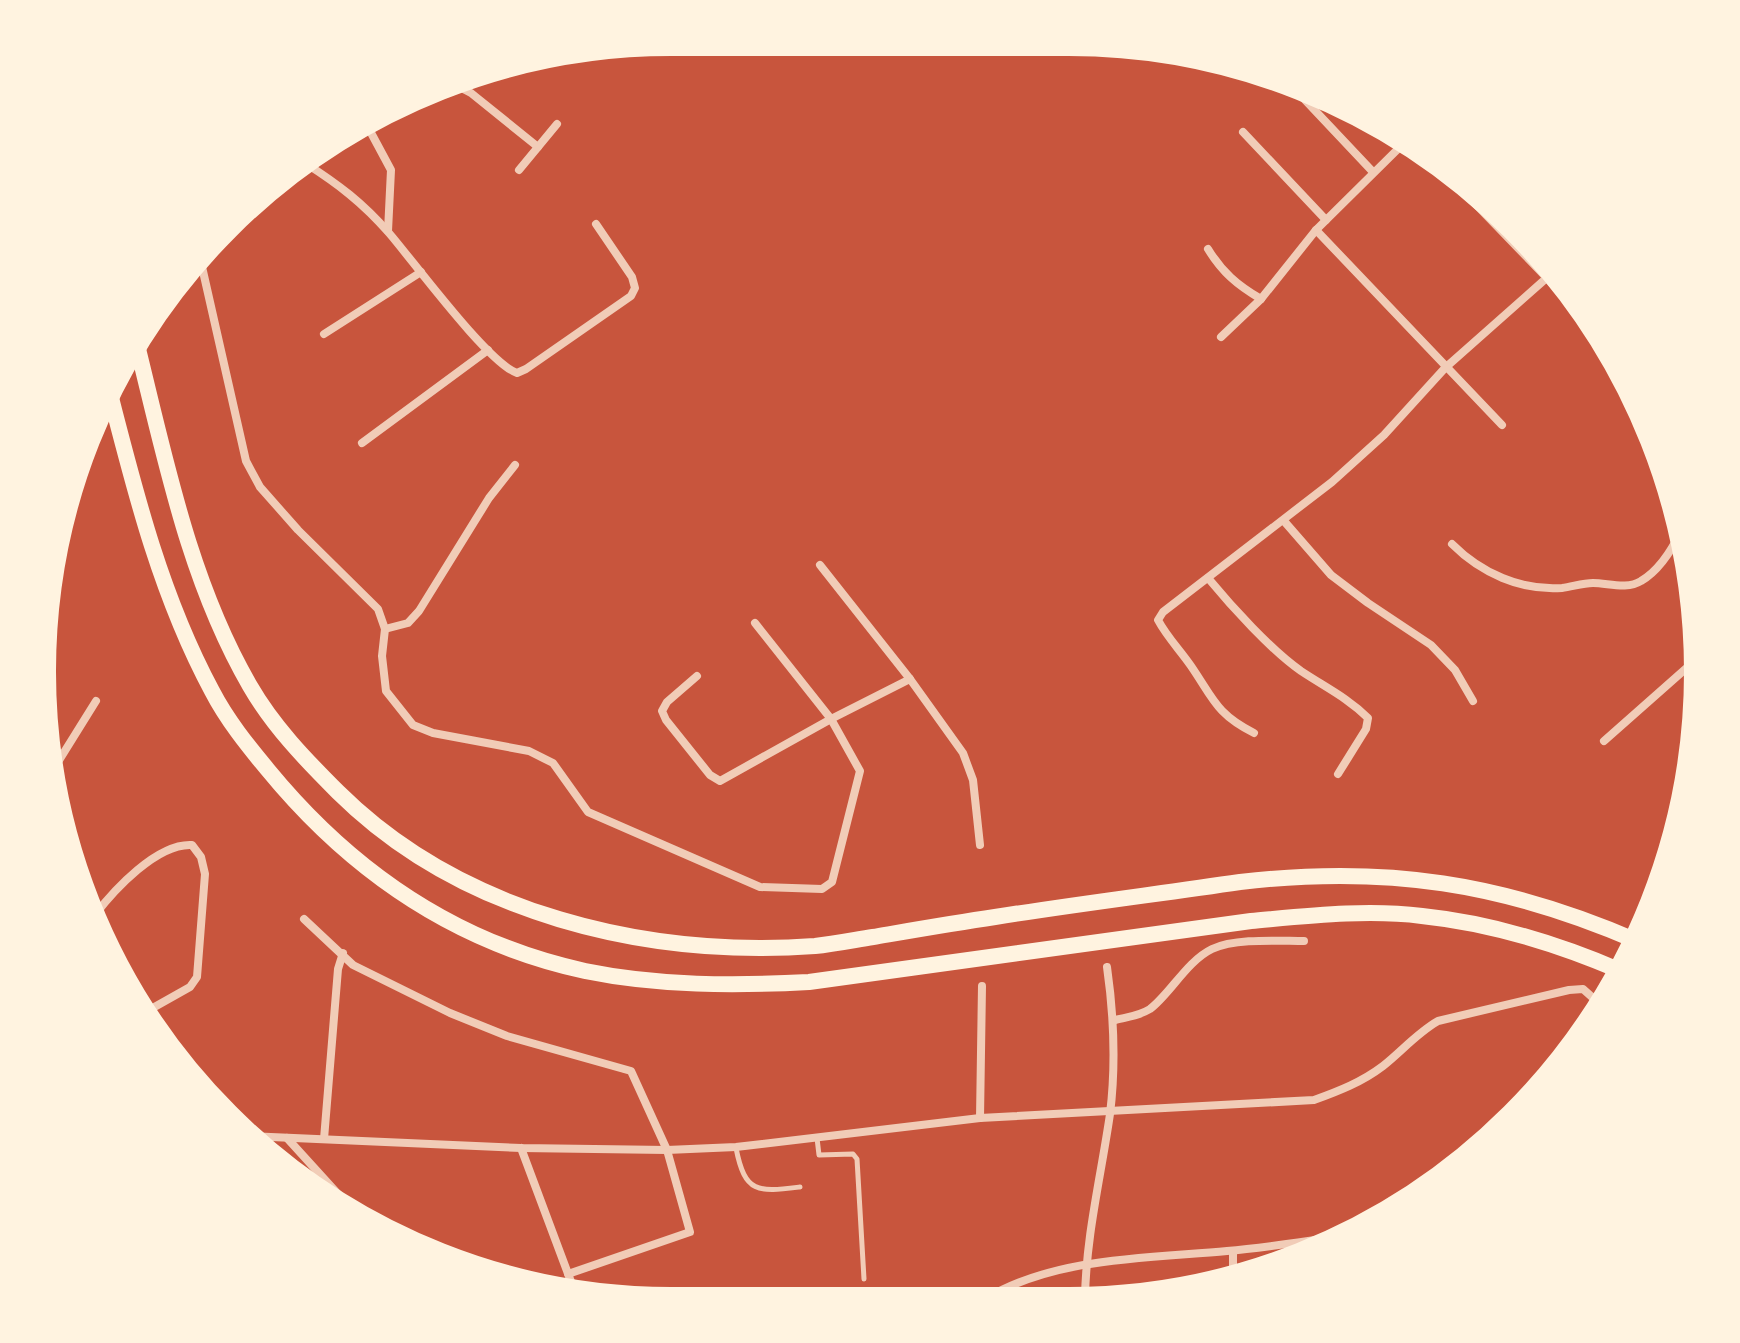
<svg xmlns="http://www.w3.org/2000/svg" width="1740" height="1343" viewBox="0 0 1740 1343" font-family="'IBM Plex Serif',serif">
	<rect width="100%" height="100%" fill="#c8553d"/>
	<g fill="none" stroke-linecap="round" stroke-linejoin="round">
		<g stroke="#f1ccb7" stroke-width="5">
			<path d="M 817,1138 L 819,1155 L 853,1154 L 857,1159 L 864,1279"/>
			<path d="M 736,1148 C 745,1194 758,1192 800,1187"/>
		</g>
		<g stroke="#f1ccb7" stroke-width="8">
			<path d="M 454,84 L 471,93 L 538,147"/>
			<path d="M 1290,84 L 1373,172"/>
			<path d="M 369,129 L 391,170 L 388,231"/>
			<path d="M 1243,132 L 1326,220"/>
			<path d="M 1434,161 L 1600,333"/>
			<path d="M 305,163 C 338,184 363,203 389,233 C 414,262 488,363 517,373 L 526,369 L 631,296 L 635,288 L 632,277 L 596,224"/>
			<path d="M 519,170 L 557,124"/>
			<path d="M 1316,230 L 1502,425"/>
			<path d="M 1208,249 C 1222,272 1237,285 1261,299"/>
			<path d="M 200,258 L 246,461 L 260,487 L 298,530 L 378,609 L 385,629 L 382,656 L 386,691 L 413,725 L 433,733 L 529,751 L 553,763 L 588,812 L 760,887 L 822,889 L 832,882 L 860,771 L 831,719 L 755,623"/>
			<path d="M 324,334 L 421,272"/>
			<path d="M 1221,337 L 1261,299 L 1316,230 L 1403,144"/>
			<path d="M 362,443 L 488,350"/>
			<path d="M 1284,521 L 1331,575 L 1368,603 L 1431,645 L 1455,670 L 1473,701"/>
			<path d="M 1452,544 C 1481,573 1521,591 1562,588 C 1572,587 1582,583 1593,583 C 1608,583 1627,590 1641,581 C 1660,570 1673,548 1682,529"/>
			<path d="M 1673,547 L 1689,562"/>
			<path d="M 820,565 L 910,679 L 963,753 L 973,780 L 980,845"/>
			<path d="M 1208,578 C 1232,607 1271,650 1301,671 C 1325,687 1348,698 1368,718 L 1366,729 L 1338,774"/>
			<path d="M 385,629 L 408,623 L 419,611 L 489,498 L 515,465"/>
			<path d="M 697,676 L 667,702 L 662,711 L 666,720 L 710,775 L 720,781 L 831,719 L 910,679"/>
			<path d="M 1254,733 C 1216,714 1213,698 1191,666 C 1180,650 1167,637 1158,620 L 1163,612 L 1332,482 L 1384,435 L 1445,368 L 1550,275"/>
			<path d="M 1604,741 L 1699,657"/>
			<path d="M 53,770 L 96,701"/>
			<path d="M 94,916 C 114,890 157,843 192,845 L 201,857 L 205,874 L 197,977 L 190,987 L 142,1014"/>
			<path d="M 304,919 L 353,965 L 450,1013 L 507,1036 L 631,1071 L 667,1150 L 690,1232 L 568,1274"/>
			<path d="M 1115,1020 C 1127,1017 1139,1016 1150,1009 C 1170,994 1187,961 1212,949 C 1236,938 1277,941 1304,941"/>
			<path d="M 980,1118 L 982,986"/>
			<path d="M 247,1136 L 521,1148 L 667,1150 L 736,1147 L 980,1118 L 1314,1100 C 1339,1091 1362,1082 1383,1066 C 1402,1051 1417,1033 1438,1021 L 1569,990 L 1583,989 L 1602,1006"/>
			<path d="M 287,1138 L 357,1215"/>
			<path d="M 324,1139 L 338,969 L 343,953"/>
			<path d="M 521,1148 L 576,1295"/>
			<path d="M 1233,1279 L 1233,1251"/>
			<path d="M 987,1298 C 1056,1257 1149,1258 1227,1251 C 1263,1248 1300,1242 1337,1237"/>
			<path d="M 1085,1298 C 1086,1236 1101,1176 1110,1114 C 1116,1065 1114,1016 1107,967"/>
		</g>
		<g stroke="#fff3e0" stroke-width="16">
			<path d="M 136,341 C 165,457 189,581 250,686 C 273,726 305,759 338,792 C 461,914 646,958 815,946 C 834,944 854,940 873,937 C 914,930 954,923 995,917 C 1077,904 1158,894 1240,882 C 1386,865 1503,883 1637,941"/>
			<path d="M 110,394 C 136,496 162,598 212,691 C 227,720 248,746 268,770 C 351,871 456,943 585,971 C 658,986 735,986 809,982 L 1251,921 C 1307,916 1366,909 1422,916 C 1490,923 1558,944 1621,971"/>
		</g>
	</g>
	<path d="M0 0H1740V1343H0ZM671 54H1069A617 617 0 0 1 1686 671V672A617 617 0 0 1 1069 1289H671A617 617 0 0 1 54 672V671A617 617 0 0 1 671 54Z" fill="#fff3e0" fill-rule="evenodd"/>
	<path fill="none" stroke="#fff3e0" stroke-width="4" d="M671 54H1069A617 617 0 0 1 1686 671V672A617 617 0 0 1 1069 1289H671A617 617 0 0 1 54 672V671A617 617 0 0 1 671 54Z"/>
</svg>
